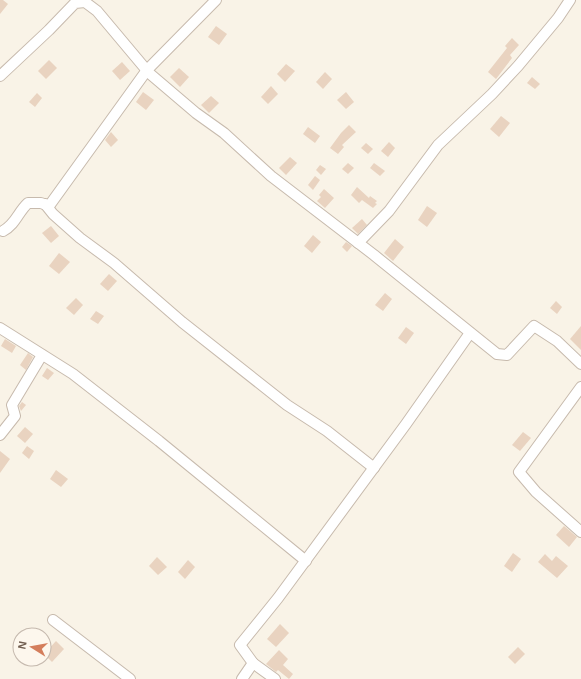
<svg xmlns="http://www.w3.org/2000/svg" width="581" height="679" viewBox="0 0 581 679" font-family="Arial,sans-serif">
	<rect width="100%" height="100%" fill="#f9f3e7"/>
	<g fill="#e9d3c0">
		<path d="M 0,0 L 3,0 L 8,4 L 0,14 Z"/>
		<path d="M 216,26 L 227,34 L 219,45 L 208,37 Z"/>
		<path d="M 512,38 L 519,45 L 510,55 L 512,58 L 496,79 L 488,72 L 507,48 L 505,46 Z"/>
		<path d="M 49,60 L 57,68 L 46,79 L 38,71 Z"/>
		<path d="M 122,62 L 130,71 L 120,80 L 112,71 Z"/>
		<path d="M 286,64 L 295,71 L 285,82 L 277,74 Z"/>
		<path d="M 179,68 L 189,77 L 180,87 L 170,77 Z"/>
		<path d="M 325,72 L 332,79 L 323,89 L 316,82 Z"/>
		<path d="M 532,77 L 540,84 L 535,89 L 527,83 Z"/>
		<path d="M 271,86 L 278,94 L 268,104 L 261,97 Z"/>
		<path d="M 143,92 L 154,100 L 146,110 L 136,102 Z"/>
		<path d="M 346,92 L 354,102 L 346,109 L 337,100 Z"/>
		<path d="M 37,93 L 42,98 L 35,107 L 29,102 Z"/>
		<path d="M 211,96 L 219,103 L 209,113 L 201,105 Z"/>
		<path d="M 501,116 L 510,123 L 499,137 L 490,129 Z"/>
		<path d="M 349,125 L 356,132 L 342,145 L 344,147 L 338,154 L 330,148 L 341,133 Z"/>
		<path d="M 308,127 L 320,136 L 315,143 L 303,134 Z"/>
		<path d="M 111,132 L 118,140 L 111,147 L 105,140 Z"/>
		<path d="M 389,142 L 395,148 L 388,157 L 381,151 Z"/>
		<path d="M 366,143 L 373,149 L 368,154 L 361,148 Z"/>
		<path d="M 290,157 L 297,163 L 286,175 L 279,168 Z"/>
		<path d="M 348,163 L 354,168 L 348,174 L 342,169 Z"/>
		<path d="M 374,163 L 385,171 L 380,176 L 370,168 Z"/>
		<path d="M 320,165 L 326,169 L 321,175 L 316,170 Z"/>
		<path d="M 315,176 L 320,180 L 313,190 L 308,185 Z"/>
		<path d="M 357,187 L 369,198 L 370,196 L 377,201 L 375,203 L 377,204 L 373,208 L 362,200 L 359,203 L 351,195 Z"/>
		<path d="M 324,189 L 334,198 L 325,208 L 317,201 L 321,197 L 319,195 Z"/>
		<path d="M 427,206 L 437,213 L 427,227 L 418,220 Z"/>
		<path d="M 362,219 L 367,225 L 358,234 L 352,228 Z"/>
		<path d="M 51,226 L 59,236 L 51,243 L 42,233 Z"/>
		<path d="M 313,235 L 321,242 L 312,253 L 304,246 Z"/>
		<path d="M 395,239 L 404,247 L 393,261 L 384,253 Z"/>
		<path d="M 346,242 L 352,246 L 347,252 L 342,247 Z"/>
		<path d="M 59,253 L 70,262 L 59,274 L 49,266 Z"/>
		<path d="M 109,274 L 117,281 L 108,291 L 100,284 Z"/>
		<path d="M 385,293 L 392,299 L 383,311 L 375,305 Z"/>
		<path d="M 76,298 L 83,305 L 74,315 L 66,308 Z"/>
		<path d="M 556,301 L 562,307 L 557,314 L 550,308 Z"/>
		<path d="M 96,311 L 104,316 L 98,324 L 90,319 Z"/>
		<path d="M 581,326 L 581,350 L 570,339 Z"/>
		<path d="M 406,327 L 414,333 L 406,344 L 398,338 Z"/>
		<path d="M 5,339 L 16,346 L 12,353 L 1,346 Z"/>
		<path d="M 28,353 L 33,357 L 26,370 L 20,365 Z"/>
		<path d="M 47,368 L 54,373 L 48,380 L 42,376 Z"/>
		<path d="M 22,402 L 26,405 L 21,411 L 19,406 Z"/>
		<path d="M 25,427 L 33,434 L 25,443 L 17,436 Z"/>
		<path d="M 523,432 L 531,438 L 520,451 L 512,445 Z"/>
		<path d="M 27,446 L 34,451 L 29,459 L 22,453 Z"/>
		<path d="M 0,451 L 10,459 L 0,473 Z"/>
		<path d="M 56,470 L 68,479 L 61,487 L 50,479 Z"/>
		<path d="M 564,526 L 577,537 L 569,547 L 556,535 Z"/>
		<path d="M 513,553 L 521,559 L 512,572 L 504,566 Z"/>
		<path d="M 545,554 L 552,561 L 556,556 L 568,566 L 557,578 L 538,562 Z"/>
		<path d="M 157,557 L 167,567 L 158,575 L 149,566 Z"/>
		<path d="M 188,560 L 195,567 L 185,579 L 178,572 Z"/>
		<path d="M 280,624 L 289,633 L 276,647 L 267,639 Z"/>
		<path d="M 56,641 L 64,649 L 52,662 L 44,654 Z"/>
		<path d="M 518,647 L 525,654 L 515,664 L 508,657 Z"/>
		<path d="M 279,650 L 288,659 L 283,665 L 293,674 L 289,679 L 278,670 L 276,672 L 266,664 Z"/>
	</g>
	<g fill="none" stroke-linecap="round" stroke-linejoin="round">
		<defs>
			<g id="minor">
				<path d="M 0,76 L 49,30 L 75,3 L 85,2 L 97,11 L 149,73 L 196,113 L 224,133 L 271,176 L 374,255 L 497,354 L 507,355 L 534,326 L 557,341 L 581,364"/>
				<path d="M 45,204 L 53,214 L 80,238 L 114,263 L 182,322 L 287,405 L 327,431 L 374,468"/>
				<path d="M 3,231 C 16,224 18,212 28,203 L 41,203 L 49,206 L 147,70 L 216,0"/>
				<path d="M 358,243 L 389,211 L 438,145 L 492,94 L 518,66 L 558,18 L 570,0"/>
				<path d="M 0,328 L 73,374 L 159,441 L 306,561"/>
				<path d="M 581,387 L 519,472 L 536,492 L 581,532"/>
				<path d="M 0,435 L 15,416 L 12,405 L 42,355"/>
				<path d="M 53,620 L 130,679"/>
				<path d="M 253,663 L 275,679"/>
				<path d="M 242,679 L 253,663 L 240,645 L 278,598 L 406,424 L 470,333"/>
			</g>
		</defs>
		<use href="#minor" stroke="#c7baad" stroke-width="12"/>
		<use href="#minor" stroke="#fff" stroke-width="10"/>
	</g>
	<g transform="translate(32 647) rotate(281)"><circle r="19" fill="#fdf7ed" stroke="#c5b9ae"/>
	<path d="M0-3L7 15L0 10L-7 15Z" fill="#d47e5c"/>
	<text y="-6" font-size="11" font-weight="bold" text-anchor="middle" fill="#705d4f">N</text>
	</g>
</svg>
